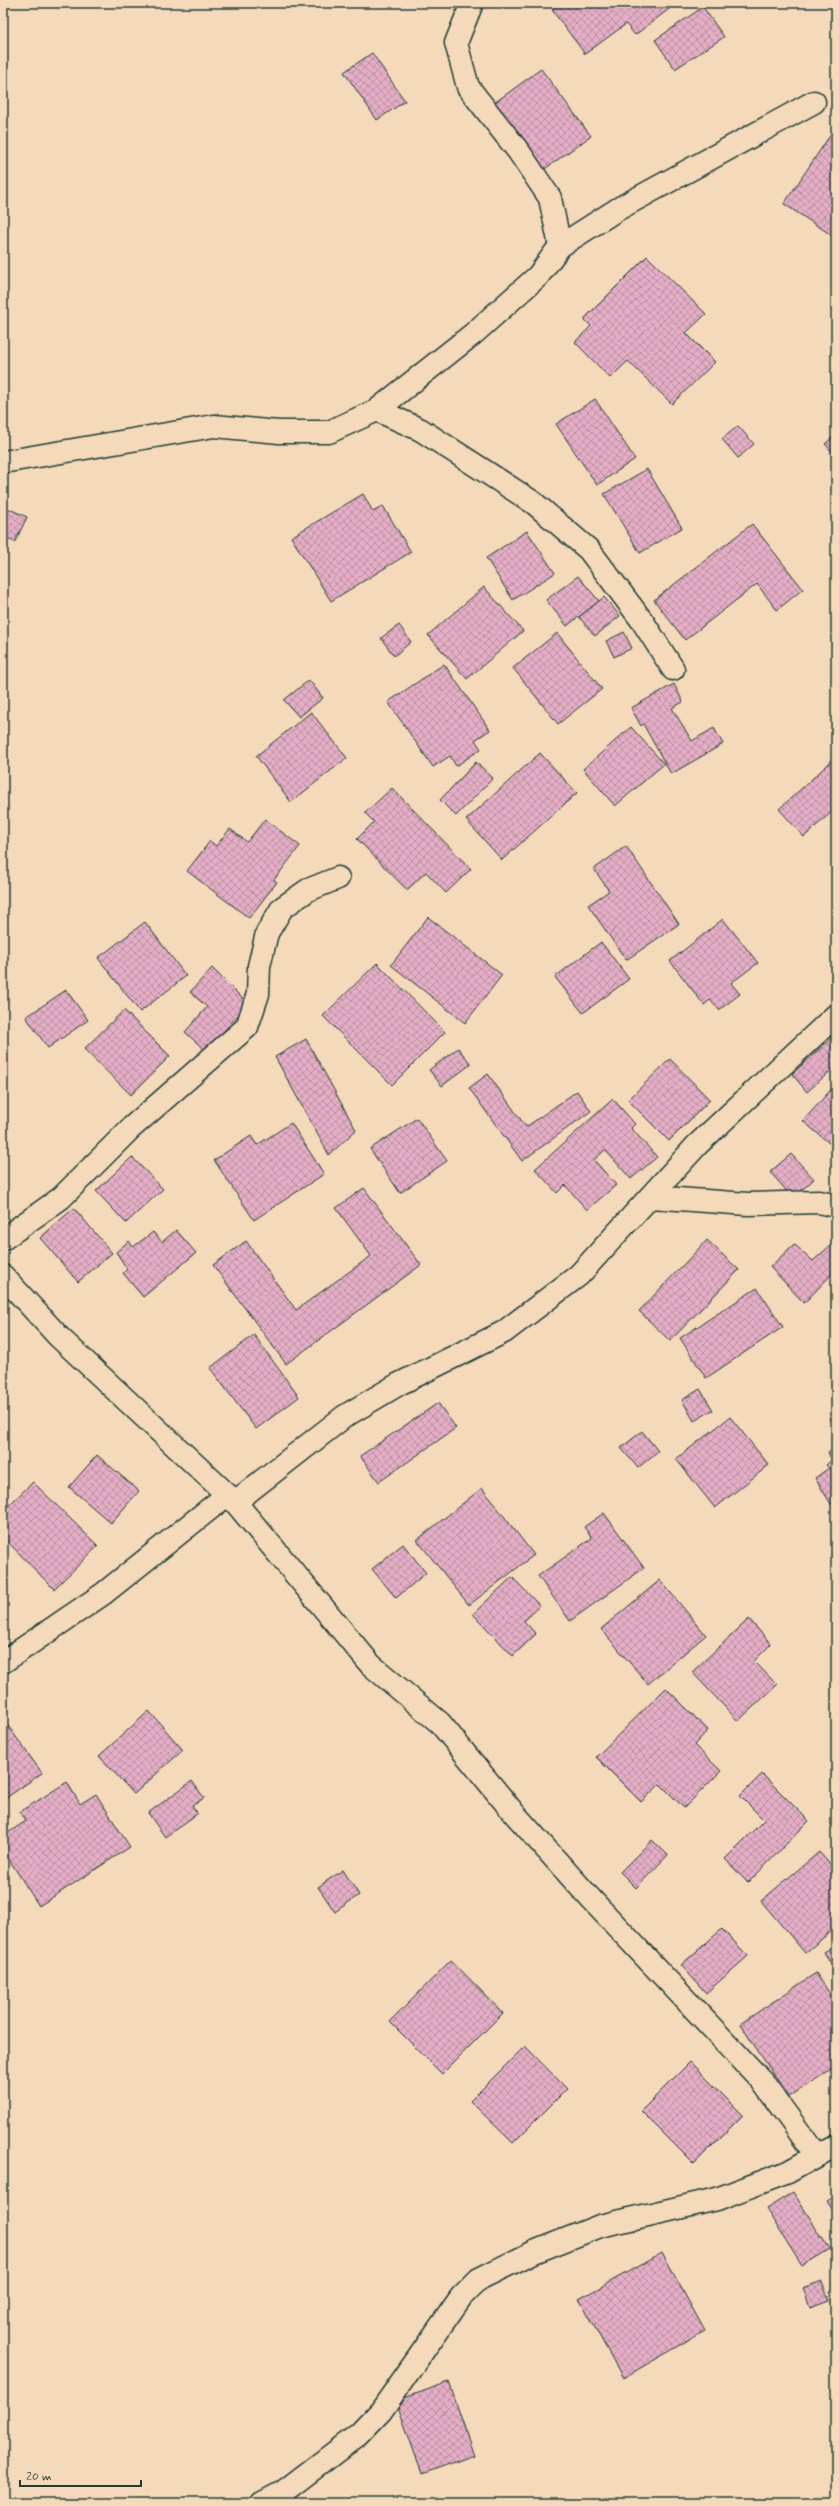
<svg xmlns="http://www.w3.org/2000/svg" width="839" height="2506" viewBox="0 0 839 2506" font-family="Mynerve,sans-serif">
	<defs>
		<pattern id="building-cross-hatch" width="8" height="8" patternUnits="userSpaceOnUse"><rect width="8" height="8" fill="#e5aec6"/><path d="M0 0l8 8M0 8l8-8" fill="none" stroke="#b98fa2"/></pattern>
	</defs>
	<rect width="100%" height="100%" fill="#f4d9bb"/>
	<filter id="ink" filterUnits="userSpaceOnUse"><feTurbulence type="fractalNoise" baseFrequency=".025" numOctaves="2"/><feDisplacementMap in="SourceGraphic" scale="8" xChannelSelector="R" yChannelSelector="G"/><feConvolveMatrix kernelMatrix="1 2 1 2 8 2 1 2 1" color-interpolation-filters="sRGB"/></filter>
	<g filter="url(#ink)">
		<g fill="url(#building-cross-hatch)" stroke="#1f3d34">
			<path d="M 561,3 L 677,3 L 635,35 L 626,24 L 585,54 L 552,10 Z"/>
			<path d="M 703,7 L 724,37 L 675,69 L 655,40 Z"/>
			<path d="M 372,53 L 405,101 L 377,120 L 344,72 Z"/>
			<path d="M 541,69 L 591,136 L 539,173 L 490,106 Z"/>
			<path d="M 831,134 L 836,137 L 836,238 L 784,204 Z"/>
			<path d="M 647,256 L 706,314 L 686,333 L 715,362 L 672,404 L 628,361 L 610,378 L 575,342 L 591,326 L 584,319 Z"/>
			<path d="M 595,399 L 635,459 L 597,485 L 556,424 Z"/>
			<path d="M 738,426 L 754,444 L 738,458 L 722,439 Z"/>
			<path d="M 836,434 L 836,456 L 825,444 Z"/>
			<path d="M 647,469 L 682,528 L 640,553 L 604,494 Z"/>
			<path d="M 363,494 L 373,512 L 383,506 L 411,552 L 331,601 L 291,537 Z"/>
			<path d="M 3,506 L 27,517 L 15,542 L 3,537 Z"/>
			<path d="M 752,524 L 803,589 L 777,610 L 757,584 L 685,640 L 654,600 Z"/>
			<path d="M 527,531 L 555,573 L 513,600 L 486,558 Z"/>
			<path d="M 578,576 L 599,601 L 567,626 L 546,600 Z"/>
			<path d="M 484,587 L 523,631 L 467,679 L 428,635 Z"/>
			<path d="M 604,597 L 620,616 L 595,636 L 579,617 Z"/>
			<path d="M 399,625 L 411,642 L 394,656 L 381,638 Z"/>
			<path d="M 624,632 L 632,648 L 614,657 L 606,641 Z"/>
			<path d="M 557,633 L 602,689 L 558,724 L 513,668 Z"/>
			<path d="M 444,664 L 490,730 L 475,740 L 481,749 L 456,766 L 450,756 L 433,767 L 388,702 Z"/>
			<path d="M 309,680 L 323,698 L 299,717 L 284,700 Z"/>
			<path d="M 674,684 L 683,702 L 672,708 L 692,741 L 714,728 L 723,744 L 671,774 L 643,724 L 641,726 L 631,708 Z"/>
			<path d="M 311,712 L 347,758 L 291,802 L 256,756 Z"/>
			<path d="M 631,727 L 664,764 L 615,806 L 583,769 Z"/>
			<path d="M 540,753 L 577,793 L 502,860 L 466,820 Z"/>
			<path d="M 836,757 L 836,808 L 804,837 L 779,809 Z"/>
			<path d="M 476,762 L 493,778 L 456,816 L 440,800 Z"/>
			<path d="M 392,788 L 471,869 L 446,893 L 426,872 L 407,890 L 357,839 L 374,822 L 365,813 Z"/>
			<path d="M 265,819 L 300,846 L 274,880 L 277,882 L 249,918 L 187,871 L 210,841 L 216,846 L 230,829 L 247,842 Z"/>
			<path d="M 626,846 L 679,924 L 626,960 L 588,905 L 609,891 L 594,869 Z"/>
			<path d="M 428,917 L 502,975 L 465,1023 L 391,965 Z"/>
			<path d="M 723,919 L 758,963 L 731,983 L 740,994 L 719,1010 L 710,1000 L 704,1005 L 670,961 Z"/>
			<path d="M 145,922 L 186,976 L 140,1012 L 98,958 Z"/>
			<path d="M 601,942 L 629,979 L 583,1013 L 555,977 Z"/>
			<path d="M 377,963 L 445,1032 L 392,1085 L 323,1016 Z"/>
			<path d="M 212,968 L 248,1004 L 206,1051 L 185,1032 L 207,1007 L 190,992 Z"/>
			<path d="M 66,990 L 88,1020 L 48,1048 L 26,1017 Z"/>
			<path d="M 124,1010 L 170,1056 L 131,1095 L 84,1049 Z"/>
			<path d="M 836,1034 L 836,1066 L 807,1092 L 792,1074 Z"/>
			<path d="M 306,1039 L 356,1130 L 329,1155 L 275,1057 Z"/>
			<path d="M 458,1048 L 471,1064 L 442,1086 L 429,1070 Z"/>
			<path d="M 670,1059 L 710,1100 L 669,1141 L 628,1100 Z"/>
			<path d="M 488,1074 L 526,1127 L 577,1091 L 591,1111 L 522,1161 L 469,1088 Z"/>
			<path d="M 836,1084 L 836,1149 L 803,1121 Z"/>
			<path d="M 613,1099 L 635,1124 L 631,1128 L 657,1157 L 631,1179 L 605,1150 L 594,1160 L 616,1185 L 587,1210 L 565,1185 L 557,1193 L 535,1169 Z"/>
			<path d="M 417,1118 L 447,1161 L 400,1193 L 370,1149 Z"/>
			<path d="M 291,1123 L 324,1174 L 254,1220 L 214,1160 L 251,1136 L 257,1145 Z"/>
			<path d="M 791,1154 L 814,1179 L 793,1198 L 770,1172 Z"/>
			<path d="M 132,1157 L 163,1189 L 126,1223 L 96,1191 Z"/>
			<path d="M 364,1188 L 421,1265 L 286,1364 L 213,1265 L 246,1241 L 296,1310 L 371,1256 L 336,1208 Z"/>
			<path d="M 74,1208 L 112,1253 L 78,1282 L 40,1238 Z"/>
			<path d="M 176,1230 L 196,1253 L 143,1297 L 123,1273 L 127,1269 L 116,1252 L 129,1241 L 133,1247 L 153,1232 L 162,1242 Z"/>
			<path d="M 707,1240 L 739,1270 L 670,1341 L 639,1311 Z"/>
			<path d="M 833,1243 L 836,1245 L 836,1270 L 804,1303 L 770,1267 L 794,1244 L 813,1261 Z"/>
			<path d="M 757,1288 L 783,1327 L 706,1378 L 680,1338 Z"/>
			<path d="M 254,1335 L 299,1397 L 256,1429 L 210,1368 Z"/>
			<path d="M 700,1389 L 713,1410 L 694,1421 L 682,1400 Z"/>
			<path d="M 438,1403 L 456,1428 L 379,1482 L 360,1456 Z"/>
			<path d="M 836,1414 L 836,1428 L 830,1418 Z"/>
			<path d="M 730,1417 L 769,1465 L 715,1508 L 676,1459 Z"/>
			<path d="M 642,1431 L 658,1451 L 638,1468 L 621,1448 Z"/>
			<path d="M 836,1448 L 836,1501 L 831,1504 L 815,1478 L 829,1468 L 826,1465 L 832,1460 L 828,1453 Z"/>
			<path d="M 97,1455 L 139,1491 L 111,1523 L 69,1487 Z"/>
			<path d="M 33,1482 L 98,1546 L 54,1589 L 3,1537 L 3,1511 Z"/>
			<path d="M 482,1488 L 534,1555 L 469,1605 L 417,1540 Z"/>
			<path d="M 604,1513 L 644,1568 L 570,1621 L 538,1576 L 592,1538 L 584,1527 Z"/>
			<path d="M 403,1544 L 426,1573 L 396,1598 L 372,1569 Z"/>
			<path d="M 512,1577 L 540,1606 L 524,1621 L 536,1634 L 513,1656 L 473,1614 Z"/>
			<path d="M 660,1580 L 706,1635 L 648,1684 L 601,1629 Z"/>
			<path d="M 749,1619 L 771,1644 L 754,1661 L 777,1685 L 738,1721 L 692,1672 Z"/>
			<path d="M 666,1688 L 708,1730 L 694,1745 L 721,1771 L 684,1808 L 660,1784 L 641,1802 L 596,1757 Z"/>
			<path d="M 149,1711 L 183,1750 L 134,1794 L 99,1756 Z"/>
			<path d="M 3,1719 L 42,1773 L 3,1800 Z"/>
			<path d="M 762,1774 L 809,1821 L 748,1883 L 725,1859 L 764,1820 L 740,1796 Z"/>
			<path d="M 192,1781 L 204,1798 L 192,1806 L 197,1814 L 165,1837 L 148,1813 Z"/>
			<path d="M 67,1782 L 80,1804 L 96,1794 L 130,1847 L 39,1906 L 3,1850 L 3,1836 L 26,1821 L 20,1812 Z"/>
			<path d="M 652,1840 L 668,1855 L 636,1888 L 620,1872 Z"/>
			<path d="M 819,1852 L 836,1871 L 836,1927 L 805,1953 L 761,1901 Z"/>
			<path d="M 343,1870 L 359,1895 L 335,1912 L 318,1887 Z"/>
			<path d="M 722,1929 L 748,1956 L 706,1993 L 681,1965 Z"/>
			<path d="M 836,1945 L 836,1971 L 824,1952 Z"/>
			<path d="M 451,1960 L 503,2013 L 442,2074 L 390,2022 Z"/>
			<path d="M 816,1973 L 836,2003 L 836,2066 L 789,2097 L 740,2024 Z"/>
			<path d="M 525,2046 L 567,2089 L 513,2143 L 470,2101 Z"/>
			<path d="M 690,2062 L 743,2115 L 694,2164 L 641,2111 Z"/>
			<path d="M 793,2192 L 830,2249 L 802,2266 L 766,2209 Z"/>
			<path d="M 836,2195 L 836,2217 L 826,2201 Z"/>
			<path d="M 662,2253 L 705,2331 L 623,2378 L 579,2299 Z"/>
			<path d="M 822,2281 L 829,2301 L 810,2308 L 803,2288 Z"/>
			<path d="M 449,2382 L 474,2455 L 422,2474 L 396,2401 Z"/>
		</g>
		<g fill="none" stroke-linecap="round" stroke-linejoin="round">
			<defs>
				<g id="street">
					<path d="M 560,246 L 618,209 L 814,102"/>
					<path d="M 377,410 L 421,430 L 534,503 L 589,550 L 643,622 L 673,669"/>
					<path d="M 3,462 L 214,426 L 279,432 L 329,432 L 377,410 L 473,334 L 538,276 L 560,246 L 550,198 L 519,152 L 468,87 L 456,43 L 472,3"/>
					<path d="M 650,1197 L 748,1204 L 819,1202 L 836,1206"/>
					<path d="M 3,1239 L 61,1198 L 131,1128 L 247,1027 L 258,994 L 259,966 L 267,933 L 282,908 L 308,890 L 338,878"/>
					<path d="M 3,1276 L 59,1337 L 235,1502 L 371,1665 L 440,1723 L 513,1812 L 589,1897 L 762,2081 L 816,2155"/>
					<path d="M 235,1502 L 345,1416 L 399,1384 L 504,1332 L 579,1275 L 697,1145 L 836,1015"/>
					<path d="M 3,1662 L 103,1594 L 227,1495"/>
					<path d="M 262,2503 L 283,2492 L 359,2434 L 381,2411 L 461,2297 L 479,2279 L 534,2252 L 600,2226 L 717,2199 L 788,2172 L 836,2145"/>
				</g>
			</defs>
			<use href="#street" stroke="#1f3d34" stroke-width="25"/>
			<use href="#street" stroke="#f4d9bb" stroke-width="22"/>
		</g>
	</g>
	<rect width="839" height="2506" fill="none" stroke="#f4d9bb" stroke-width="16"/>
	<rect x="8" y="8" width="823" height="2490" fill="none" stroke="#1f3d34" stroke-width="1.5" filter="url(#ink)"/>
	<path d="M20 2480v6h121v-6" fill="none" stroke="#1f3d34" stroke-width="2"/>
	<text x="26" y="2480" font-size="12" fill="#1f3d34" stroke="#f4d9bb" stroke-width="3" paint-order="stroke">20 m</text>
</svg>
